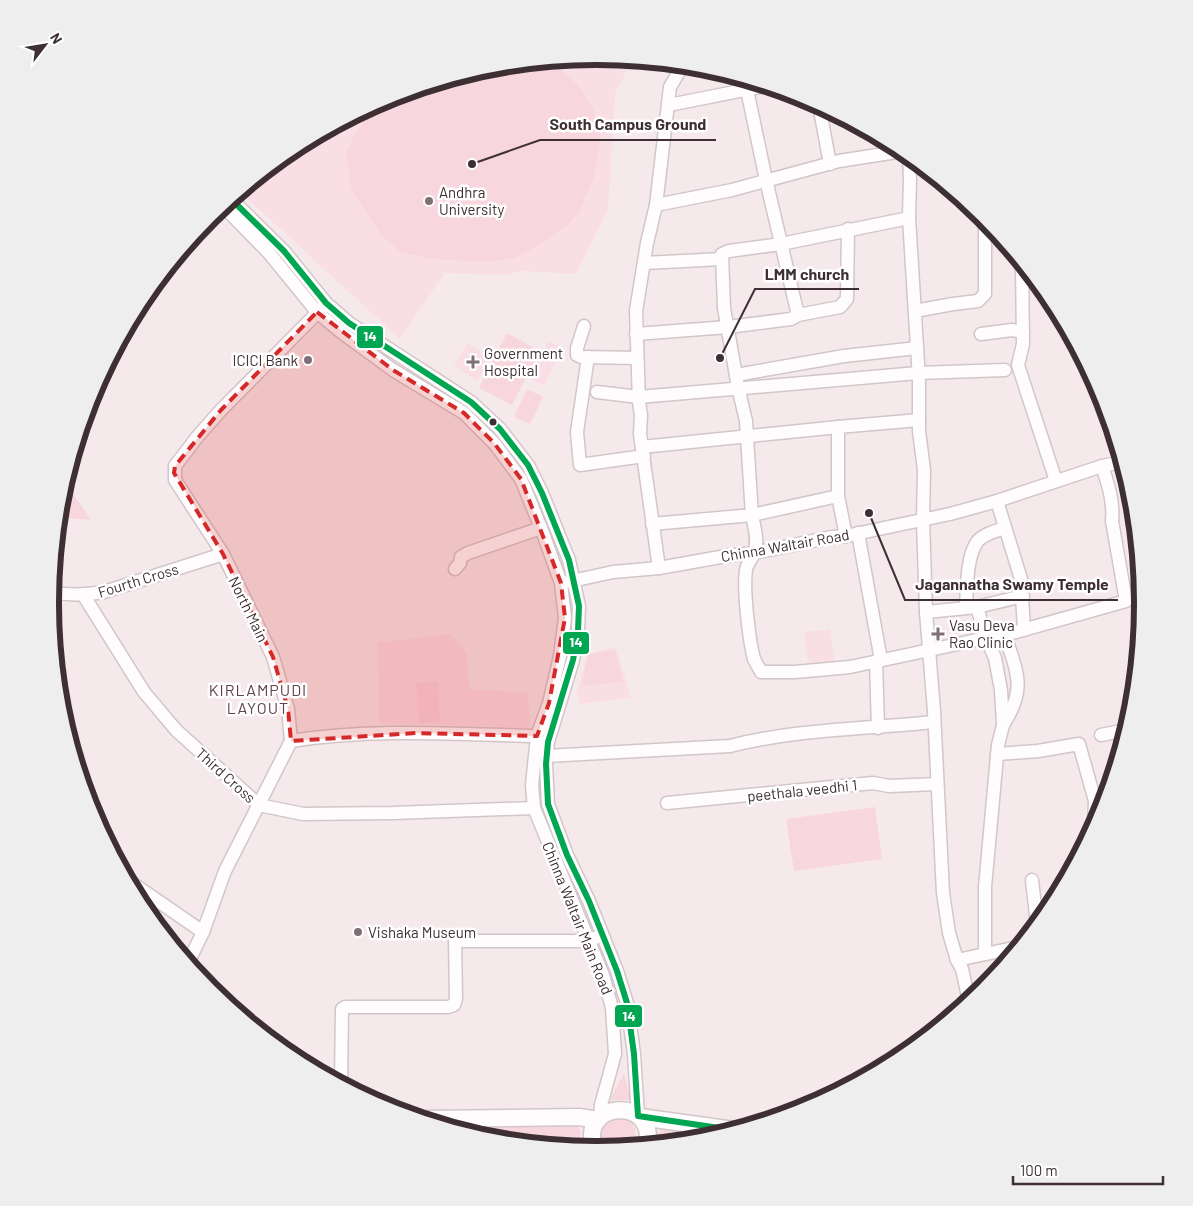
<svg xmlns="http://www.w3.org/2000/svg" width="1193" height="1206" viewBox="0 0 1193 1206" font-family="Barlow,sans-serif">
	<rect width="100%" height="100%" fill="#f6e9ec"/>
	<g fill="#f9dfe5">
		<path d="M 597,57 L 628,60 L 628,68 L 615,94 L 608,210 L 576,274 L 520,271 L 505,275 L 445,273 L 400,339 L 240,192 L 293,148 L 388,98 L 490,67 Z"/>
		<path d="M 548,341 L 563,348 L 544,386 L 530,379 Z"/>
		<path d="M 468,343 L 492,359 L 477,381 L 454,365 Z"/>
		<path d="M 830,629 L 835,663 L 808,665 L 804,632 Z"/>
		<path d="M 450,634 L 467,653 L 469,689 L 528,693 L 530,728 L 378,723 L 379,692 L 377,643 Z"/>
		<path d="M 616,647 L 631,698 L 579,704 L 577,691 L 588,654 Z"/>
	</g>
	<g fill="#f8d6de">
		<path d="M 545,62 L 552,63 L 578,85 L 593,109 L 601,138 L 594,176 L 579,213 L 563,229 L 535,247 L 515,258 L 490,262 L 430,259 L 401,252 L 382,236 L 351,190 L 346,152 L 355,134 L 370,112 L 388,98 L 490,67 Z"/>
		<path d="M 507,333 L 540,351 L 512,405 L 479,388 Z"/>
		<path d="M 527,389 L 543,397 L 530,424 L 514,417 Z"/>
		<path d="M 65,482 L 91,520 L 58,517 L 61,496 Z"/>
		<path d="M 615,650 L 623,682 L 582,686 L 588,654 Z"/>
		<path d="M 438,682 L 440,722 L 419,723 L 416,683 Z"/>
		<path d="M 875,807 L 882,859 L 794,871 L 786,819 Z"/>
		<path d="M 624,1073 L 631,1100 L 610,1100 Z"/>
		<path d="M 611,1118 C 615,1118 620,1117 624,1118 C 636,1121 639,1137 633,1146 L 605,1148 C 595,1134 600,1129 611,1118 Z"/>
		<path d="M 572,1123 L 577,1126 L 581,1131 L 580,1139 L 574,1143 L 490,1139 L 486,1134 L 490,1126 Z"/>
		<path d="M 676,1128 L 719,1134 L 703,1139 L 656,1144 L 656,1135 L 662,1129 Z"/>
	</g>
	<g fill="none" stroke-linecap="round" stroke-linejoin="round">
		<defs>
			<g id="minor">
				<path d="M 669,105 L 765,86"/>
				<path d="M 819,105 L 830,164"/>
				<path d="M 909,156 L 910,179 L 909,218 L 919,379 L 919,431 L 924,470 L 923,520 L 926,612 L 934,711 L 943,893 L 949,933 L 957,960 L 962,969 L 969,1001"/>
				<path d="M 231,199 L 284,251 L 326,303 L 349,323 L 471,402 L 500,429 L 528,465 L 542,493 L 569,560 L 579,606 L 578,631 L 573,660 L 548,742 L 546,764 L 548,804 L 567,855 L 589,901 L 617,971 L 627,1003 L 634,1054 L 638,1116"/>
				<path d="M 656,205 L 732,190 L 839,161 L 903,151"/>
				<path d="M 223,206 L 269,253 L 317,312 L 341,332 L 393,370 L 464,413 L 494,443 L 521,479 L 541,528 L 561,583 L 565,618 L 560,656 L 549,703 L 537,736 L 532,785 L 534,808 L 603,975 L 612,1008 L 615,1054 L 601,1105 L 600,1117"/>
				<path d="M 644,263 L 722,259"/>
				<path d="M 1022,264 L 1023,344 L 1018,365 L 1056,481"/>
				<path d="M 915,311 L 953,304 L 978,301 L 985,294 L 985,219"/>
				<path d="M 798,315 L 840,307 L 847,299 L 848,229"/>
				<path d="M 584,326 L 577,348 L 577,355 L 581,357 L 637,358"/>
				<path d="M 636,334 L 728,327 L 791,319 L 798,315 L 766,180 L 745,80"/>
				<path d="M 981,334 L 1012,330 L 1023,332"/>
				<path d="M 588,357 L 577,432 L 580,465 L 644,456"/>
				<path d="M 736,375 L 844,356 L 917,348"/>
				<path d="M 597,392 L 639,397 L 918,373 L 1005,370"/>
				<path d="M 642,447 L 838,427"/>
				<path d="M 838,496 L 752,515 C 754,526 759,542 754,553 C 752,559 747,563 746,570 C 743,589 749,640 754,659 C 756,663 759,668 761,672 L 795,672 L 850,667 L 986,638 L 977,607"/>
				<path d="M 997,501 L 1021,579 L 1024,630"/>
				<path d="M 652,524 L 752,515 L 746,421 L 738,387 L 724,308 L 722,254 L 729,251 L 781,244 L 909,218"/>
				<path d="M 858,533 L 881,660"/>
				<path d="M 846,536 L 838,496 L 838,427 L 919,420"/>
				<path d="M 659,568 L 640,434 L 641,415 L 639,402 L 636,311 L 647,243 L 656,205 L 670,87 L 683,65"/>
				<path d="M 455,569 L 460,563 L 461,557 L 468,553 L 541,528"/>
				<path d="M 567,582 L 613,572 L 659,568 L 726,556 L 754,553 L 832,537 L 846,536 L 950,514 L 997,501 L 1102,466 L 1122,462"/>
				<path d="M 51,592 C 69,596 86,595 104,592 L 223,554"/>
				<path d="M 84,596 L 144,692 L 176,730 L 259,805 L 303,814 L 393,813 L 534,808"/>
				<path d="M 966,608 C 967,590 966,558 977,542 C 983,534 996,531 1005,528"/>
				<path d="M 926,612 L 977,607 L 1023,596"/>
				<path d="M 1142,616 L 1139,597 L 1142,596"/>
				<path d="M 876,661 L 878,728"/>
				<path d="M 1003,725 C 1027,688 1017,673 1005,635"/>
				<path d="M 1101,735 L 1126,730"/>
				<path d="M 291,741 C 372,728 455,734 537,736"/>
				<path d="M 997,754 L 1038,751 L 1079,744 L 1095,801 L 1094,826"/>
				<path d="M 546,756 L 730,746 C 796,729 866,729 934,722"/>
				<path d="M 667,803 L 873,783 L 889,786 L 937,784"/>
				<path d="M 1032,880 L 1037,924"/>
				<path d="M 129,881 L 203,932"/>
				<path d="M 985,954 L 985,887 L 998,745 L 1003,725 L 1001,690 L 995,658 L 986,638 L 1005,635 L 1126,601 L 1112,521 C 1114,502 1108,484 1102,466"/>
				<path d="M 957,960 L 1018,947"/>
				<path d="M 188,963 L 203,932 L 225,871 L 291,741 L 288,709 L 273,657 L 223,554 L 175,480 L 175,466 L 198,436 L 221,410 L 323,307"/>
				<path d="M 341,1083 L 342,1009 L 345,1007 L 448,1007 L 454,1005 L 456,999 L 455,941 L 579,941 L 595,938"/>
			</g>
			<g id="major">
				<path d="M 640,1117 L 734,1130"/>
				<path d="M 426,1119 L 579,1117 L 598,1120"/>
				<path d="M 595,1149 C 576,1101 657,1095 647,1145"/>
			</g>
		</defs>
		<use href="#minor" stroke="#d2c6c9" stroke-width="15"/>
		<use href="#major" stroke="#d2c6c9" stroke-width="19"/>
		<use href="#minor" stroke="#fefcfc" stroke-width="12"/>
		<use href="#major" stroke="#fefcfc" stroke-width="16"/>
		<defs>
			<path id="bus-1" d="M 231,199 L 284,251 L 326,303 L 349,323 L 471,402 L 500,429 L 528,465 L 542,493 L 569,560 L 579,606 L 578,631 L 573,660 L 548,742 L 546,764 L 548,804 L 567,855 L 589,901 L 617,971 L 627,1003 L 634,1054 L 638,1116 L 733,1130"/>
		</defs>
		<use href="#bus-1" stroke="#fff" stroke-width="10"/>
		<use href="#bus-1" stroke="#00a651" stroke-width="6"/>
	</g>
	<path fill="#d62828" fill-opacity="0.2" stroke="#d62828" stroke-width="4" stroke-dasharray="10 6" stroke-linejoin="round" d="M 317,312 L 393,370 L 464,413 L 494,443 L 521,479 L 561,583 L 565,618 L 549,703 L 537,736 L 416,733 L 291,741 L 288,709 L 273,657 L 223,554 L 174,473 L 175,466 L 221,410 Z"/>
	<g fill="#7e7074" stroke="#fff" stroke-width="2">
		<circle cx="429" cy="201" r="5"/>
		<circle cx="308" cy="360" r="5"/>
		<path d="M470.5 354.5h5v5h5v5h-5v5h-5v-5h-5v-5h5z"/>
		<path d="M935.5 626.5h5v5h5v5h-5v5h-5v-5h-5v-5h5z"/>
		<circle cx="358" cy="932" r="5"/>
	</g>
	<circle fill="#3d2f33" stroke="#fff" stroke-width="2" cx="493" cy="422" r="4.5"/>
	<g text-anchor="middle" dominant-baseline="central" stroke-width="5" stroke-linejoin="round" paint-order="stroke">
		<g font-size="15" fill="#3d2f33" stroke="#fff" text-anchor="start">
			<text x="439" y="192">Andhra<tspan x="439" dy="17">University</tspan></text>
			<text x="484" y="353">Government<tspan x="484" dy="17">Hospital</tspan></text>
			<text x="298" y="360" text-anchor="end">ICICI Bank</text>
			<text x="949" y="625">Vasu Deva<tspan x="949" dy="17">Rao Clinic</tspan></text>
			<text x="368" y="932">Vishaka Museum</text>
		</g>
		<g font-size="15" fill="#3d2f33" stroke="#fff">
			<text transform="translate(785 545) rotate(-10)">Chinna Waltair Road</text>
			<text transform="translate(138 580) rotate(-17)">Fourth Cross</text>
			<text transform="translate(249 609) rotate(64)">North Main</text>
			<text transform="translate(226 775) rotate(42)">Third Cross</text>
			<text transform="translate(802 790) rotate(-6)">peethala veedhi 1</text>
			<text transform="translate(578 918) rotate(68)">Chinna Waltair Main Road</text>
		</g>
		<g font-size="16" letter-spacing="1" fill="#604249" stroke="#fff">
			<text x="258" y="689">KIRLAMPUDI<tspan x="258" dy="18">LAYOUT</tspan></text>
		</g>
	</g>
	<path d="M0 0H1193V1206H0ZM596 65H597A537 537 0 0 1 1134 602V604A537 537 0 0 1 597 1141H596A537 537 0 0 1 59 604V602A537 537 0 0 1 596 65Z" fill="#efeeef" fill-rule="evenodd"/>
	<path fill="none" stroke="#3d2f33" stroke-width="6" d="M596 65H597A537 537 0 0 1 1134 602V604A537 537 0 0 1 597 1141H596A537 537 0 0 1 59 604V602A537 537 0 0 1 596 65Z"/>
	<path fill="none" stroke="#3d2f33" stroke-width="2" d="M472 164L540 140H716M720 358L755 289H859M869 513L905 600H1118"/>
	<g fill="#3d2f33" stroke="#fff" stroke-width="2">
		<circle cx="472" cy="164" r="5"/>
		<circle cx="720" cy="358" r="5"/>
		<circle cx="869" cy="513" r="5"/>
	</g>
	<g font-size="16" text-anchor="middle" font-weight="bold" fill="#3d2f33" stroke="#fff" stroke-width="5" stroke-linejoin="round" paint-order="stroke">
		<text x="628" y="130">South Campus Ground</text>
		<text x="807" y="280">LMM church</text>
		<text x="1012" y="590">Jagannatha Swamy Temple</text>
	</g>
	<g stroke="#fff" stroke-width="2">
		<rect x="356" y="325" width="28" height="24" rx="5" fill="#00a651"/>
		<rect x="562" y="631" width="28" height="24" rx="5" fill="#00a651"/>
		<rect x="614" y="1004" width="29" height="24" rx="5" fill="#00a651"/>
	</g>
	<g font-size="14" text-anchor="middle" font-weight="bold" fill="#fff">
		<text x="370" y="341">14</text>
		<text x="576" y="647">14</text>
		<text x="629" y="1021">14</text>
	</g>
	<g transform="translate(45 45) rotate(59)" stroke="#ffffff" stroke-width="4" paint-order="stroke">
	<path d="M0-4L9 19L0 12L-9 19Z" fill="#3d2f33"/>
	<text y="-8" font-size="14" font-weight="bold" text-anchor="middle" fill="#3d2f33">N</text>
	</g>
	<path d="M1013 1176v8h150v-8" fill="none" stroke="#3d2f33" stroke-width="2.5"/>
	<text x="1020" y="1176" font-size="15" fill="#3d2f33" stroke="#ffffff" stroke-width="4" paint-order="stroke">100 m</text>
</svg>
